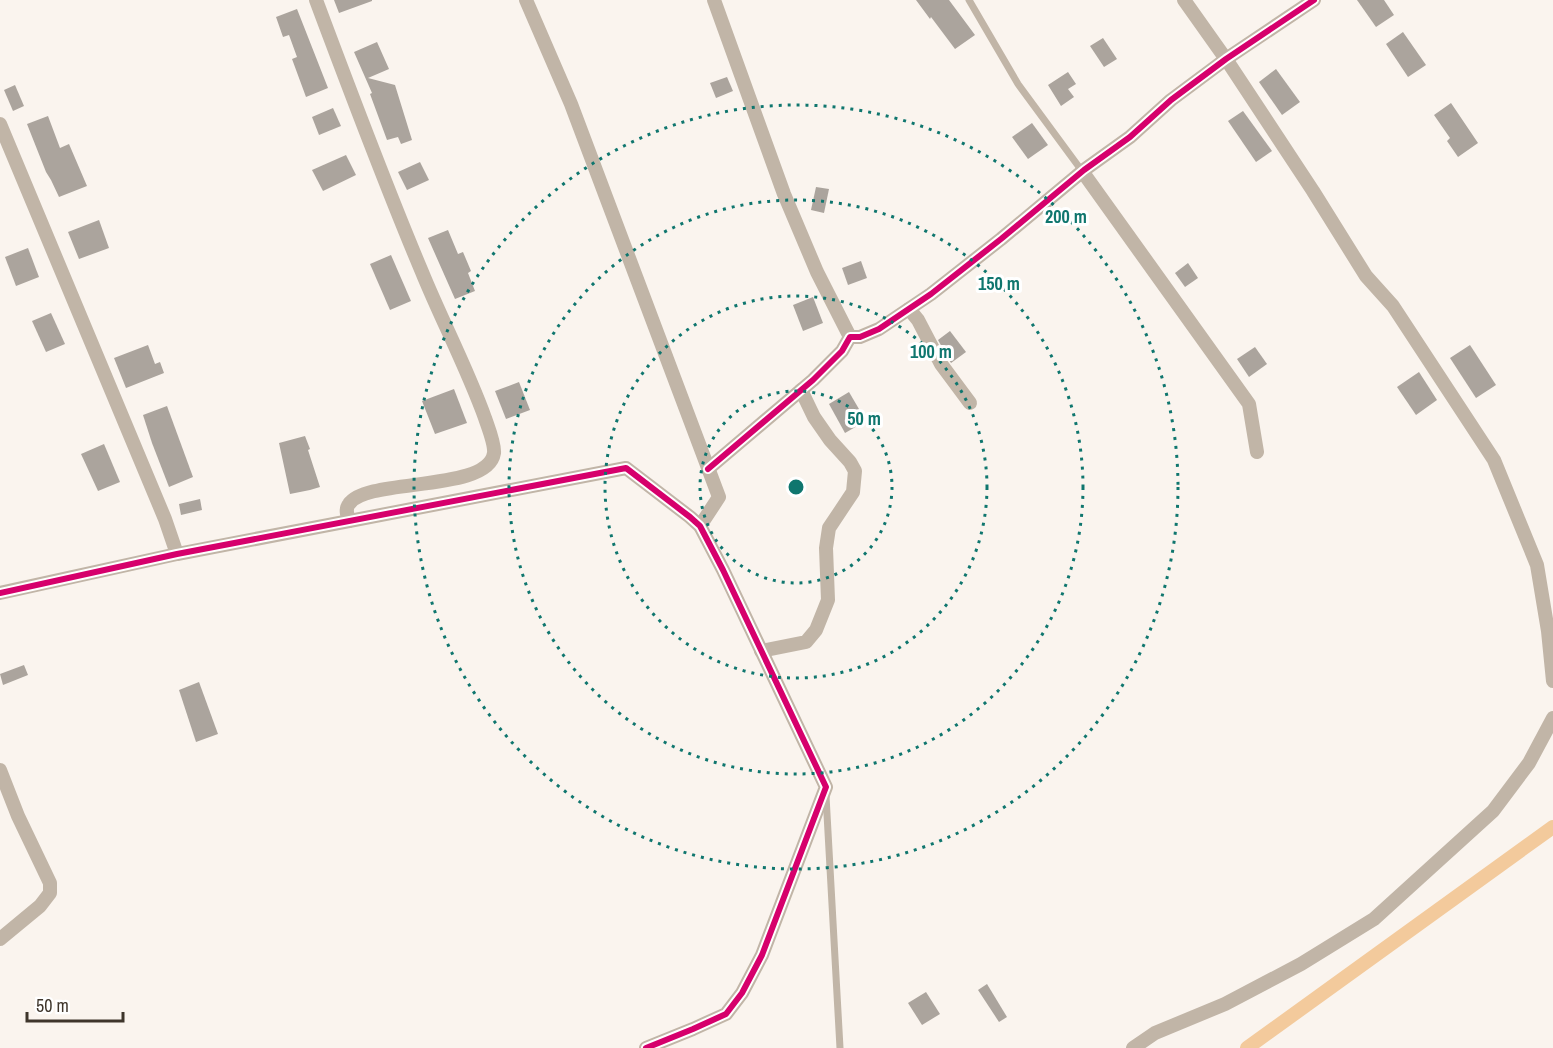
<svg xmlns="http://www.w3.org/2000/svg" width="1553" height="1048" viewBox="0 0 1553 1048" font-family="'Archivo Narrow',sans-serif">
	<rect width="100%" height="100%" fill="#faf4ee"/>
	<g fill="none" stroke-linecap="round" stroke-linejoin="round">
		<path stroke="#f3ca9c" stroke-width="14" d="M 1247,1048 L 1553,827"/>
	</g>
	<g fill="#aba49d">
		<path d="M 334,0 L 372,0 L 372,1 L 339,13 Z"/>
		<path d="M 916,0 L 949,0 L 975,35 L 955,49 L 931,17 L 930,19 Z"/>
		<path d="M 1357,0 L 1384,0 L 1394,15 L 1376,27 Z"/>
		<path d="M 297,9 L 328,88 L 306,97 L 292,59 L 297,57 L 289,35 L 283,37 L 276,17 Z"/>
		<path d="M 1403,32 L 1426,65 L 1408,77 L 1386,44 Z"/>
		<path d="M 1103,38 L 1117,59 L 1104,67 L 1090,46 Z"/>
		<path d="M 377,42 L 389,69 L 368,78 L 395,85 L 412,140 L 401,144 L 398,137 L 387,140 L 370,94 L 372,93 L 354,52 Z"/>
		<path d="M 1276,69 L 1300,102 L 1282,115 L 1259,82 Z"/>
		<path d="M 1068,72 L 1076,84 L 1068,89 L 1074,97 L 1061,106 L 1048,85 Z"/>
		<path d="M 727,77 L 733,91 L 716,98 L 710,83 Z"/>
		<path d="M 15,85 L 24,106 L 13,111 L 4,90 Z"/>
		<path d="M 1451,103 L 1478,143 L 1458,157 L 1447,141 L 1450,138 L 1434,115 Z"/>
		<path d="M 333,108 L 341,126 L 319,135 L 312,117 Z"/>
		<path d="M 1243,111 L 1272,151 L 1256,162 L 1228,121 Z"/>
		<path d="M 48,116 L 60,148 L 69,144 L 87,186 L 59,197 L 51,180 L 46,172 L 27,124 Z"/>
		<path d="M 1032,123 L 1048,145 L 1028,159 L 1012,137 Z"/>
		<path d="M 346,155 L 356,175 L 323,191 L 312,170 Z"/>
		<path d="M 420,162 L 429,180 L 407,190 L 398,172 Z"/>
		<path d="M 816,187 L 829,189 L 824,213 L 811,210 Z"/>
		<path d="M 99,220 L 109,248 L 79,259 L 68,232 Z"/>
		<path d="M 448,230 L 458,254 L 463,252 L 471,271 L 468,273 L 475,291 L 455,299 L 428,238 Z"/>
		<path d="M 28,248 L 39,277 L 16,286 L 5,257 Z"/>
		<path d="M 391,255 L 411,301 L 390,310 L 370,264 Z"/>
		<path d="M 861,261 L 867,278 L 848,285 L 842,268 Z"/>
		<path d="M 1188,263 L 1198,278 L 1185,287 L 1175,273 Z"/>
		<path d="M 813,297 L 823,323 L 803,331 L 793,305 Z"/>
		<path d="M 51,313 L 65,344 L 46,352 L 32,321 Z"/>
		<path d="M 950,331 L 966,352 L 951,363 L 938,340 Z"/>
		<path d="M 148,345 L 155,364 L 160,362 L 164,373 L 126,388 L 114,358 Z"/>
		<path d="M 1470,345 L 1496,385 L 1476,398 L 1450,358 Z"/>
		<path d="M 1255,347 L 1267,364 L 1249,377 L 1237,359 Z"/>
		<path d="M 1419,372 L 1437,400 L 1416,415 L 1397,387 Z"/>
		<path d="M 519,382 L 530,410 L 506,419 L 495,391 Z"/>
		<path d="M 454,389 L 467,423 L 435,434 L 422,401 Z"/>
		<path d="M 849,392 L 866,421 L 845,433 L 829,404 Z"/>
		<path d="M 167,406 L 193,477 L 169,487 L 152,443 L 143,415 Z"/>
		<path d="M 305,436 L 310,449 L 308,450 L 320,487 L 310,490 L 290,494 L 279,443 Z"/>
		<path d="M 104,444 L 120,482 L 98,491 L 81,454 Z"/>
		<path d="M 200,499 L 202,510 L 181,515 L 179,504 Z"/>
		<path d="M 24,665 L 28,675 L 3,685 L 0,674 Z"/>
		<path d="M 199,682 L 218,734 L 196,742 L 179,690 Z"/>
		<path d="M 987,984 L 1007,1017 L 999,1022 L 978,990 Z"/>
		<path d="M 926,992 L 940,1014 L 922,1025 L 908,1003 Z"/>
	</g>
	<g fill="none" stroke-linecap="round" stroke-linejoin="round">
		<g stroke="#c1b5a7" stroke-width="7">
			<path d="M 969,0 L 1018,84 L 1082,171"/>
			<path d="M 826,796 L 840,1048"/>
		</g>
		<g stroke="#c1b5a7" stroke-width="14">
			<path d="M 316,0 C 350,91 384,182 422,272 C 442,321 467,368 485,418 C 488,427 495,444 494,453 C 488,493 367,477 349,504 C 345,509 347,515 349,521"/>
			<path d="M 526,0 L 571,104 L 719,497 L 700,526"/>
			<path d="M 714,0 L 784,194 L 817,272 L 850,337"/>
			<path d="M 1184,0 L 1228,62"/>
			<path d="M 1226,59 L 1313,191 L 1366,276 L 1393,306 L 1494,460 L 1537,565 L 1548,631 L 1553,681"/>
			<path d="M 0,124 L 165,519 L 177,554"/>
			<path d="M 1082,171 L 1249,404 L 1257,452"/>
			<path d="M 909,309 L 918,320 L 941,364 L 970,403"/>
			<path d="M 708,469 L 813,380 L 842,351 L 850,337 L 860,337 L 879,329 L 931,294 L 1001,239 L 1084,170 L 1130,137 L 1171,100 L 1226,59 L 1314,0"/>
			<path d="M 0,593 L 177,554 L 626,468 L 690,517 L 700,526 L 723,570 L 826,787 L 762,955 L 742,993 L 726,1014 L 693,1029 L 646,1048"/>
			<path d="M 761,651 L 806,642 L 816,630 L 828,600 L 826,548 L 829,528 L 853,492 L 855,471 L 850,462 L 830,440 L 814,417 L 801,390"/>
			<path d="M 0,770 L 18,816 L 50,883 L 50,893 L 40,906 L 0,939"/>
			<path d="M 1133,1048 L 1155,1033 L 1225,1004 L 1301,964 L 1374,919 L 1493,811 L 1529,763 L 1553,718"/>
		</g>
		<defs>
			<g id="cycleway">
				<path d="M 708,469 L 813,380 L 842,351 L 850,337 L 860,337 L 879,329 L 931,294 L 1001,239 L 1084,170 L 1130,137 L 1171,100 L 1226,59 L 1314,0"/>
				<path d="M 0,593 L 177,554 L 626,468 L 690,517 L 700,526 L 723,570 L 826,787 L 762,955 L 742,993 L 726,1014 L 693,1029 L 646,1048"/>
			</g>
		</defs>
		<use href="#cycleway" stroke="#fff" stroke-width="10"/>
		<use href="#cycleway" stroke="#d6006c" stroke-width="6"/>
	</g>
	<g fill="none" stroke="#0f766e" stroke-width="3" stroke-dasharray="3 6">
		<circle cx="796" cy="487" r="96"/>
		<circle cx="796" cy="487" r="191"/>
		<circle cx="796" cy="487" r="287"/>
		<circle cx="796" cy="487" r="382"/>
	</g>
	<circle cx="796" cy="487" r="9" fill="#0f766e" stroke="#fff" stroke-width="3"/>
	<g font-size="18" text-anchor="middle" font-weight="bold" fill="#0f766e" stroke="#fff" stroke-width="6" stroke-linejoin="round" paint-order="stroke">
		<text x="1066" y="223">200 m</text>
		<text x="999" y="290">150 m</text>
		<text x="931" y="358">100 m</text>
		<text x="864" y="425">50 m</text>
	</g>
	<path d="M27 1012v9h96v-9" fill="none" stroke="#3e352b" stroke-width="3"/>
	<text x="36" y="1012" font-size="18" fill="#3e352b" stroke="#ffffff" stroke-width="4.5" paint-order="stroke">50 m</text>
</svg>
